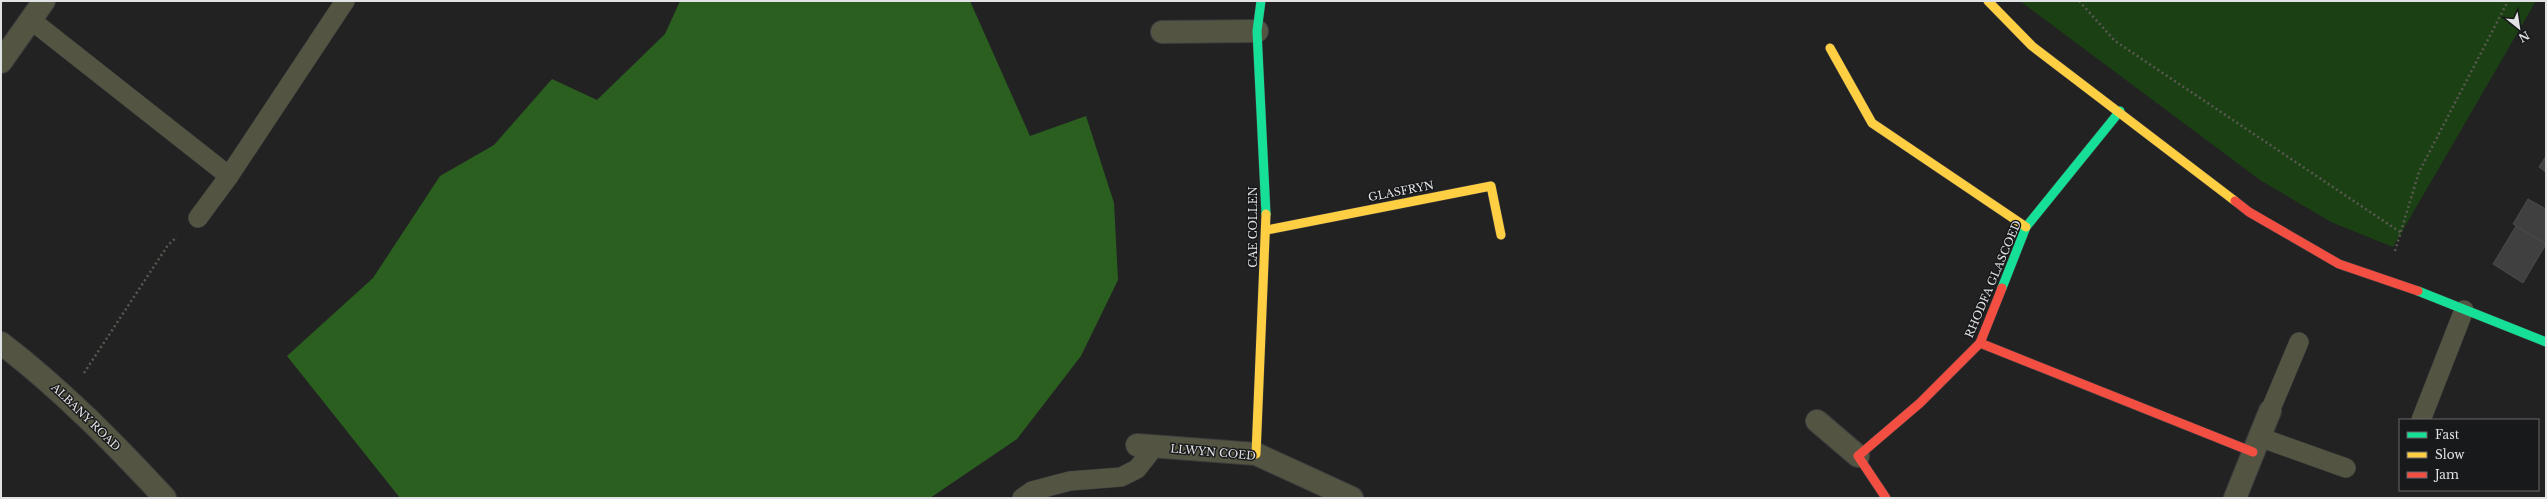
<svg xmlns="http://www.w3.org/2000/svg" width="2547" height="499" viewBox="0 0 2547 499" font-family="'Libre Baskerville',serif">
	<rect width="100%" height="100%" fill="#222223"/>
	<path fill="#1b4013" d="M 2020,1 L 2536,1 L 2393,247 L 2331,222 L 2260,180 Z"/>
	<path fill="#2b5f1f" d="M 680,1 L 970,1 L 1030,136 L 1086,116 L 1114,203 L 1118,280 L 1081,356 L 1017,439 L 930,498 L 400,498 L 287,356 L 373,278 L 440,176 L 494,145 L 552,79 L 597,100 L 665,34 Z"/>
	<g fill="#404041" stroke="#4b4b4c">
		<path d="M 2546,156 L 2546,172 L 2539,167 Z"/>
		<path d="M 2528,199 L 2546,209 L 2546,244 L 2513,224 Z"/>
		<path d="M 2516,226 L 2546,244 L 2523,283 L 2493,264 Z"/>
	</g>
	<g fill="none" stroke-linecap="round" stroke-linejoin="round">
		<defs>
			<g id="lane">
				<path d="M 31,20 L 229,176"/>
				<path d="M 198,218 L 229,176 L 345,1"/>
				<path d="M 2270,411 L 2299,342"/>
				<path d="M 2421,420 L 2464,310"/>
				<path d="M 2259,437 L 2346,468"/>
				<path d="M 1022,498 L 1032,491 L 1070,481 L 1121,477 L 1137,469 L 1155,446"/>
			</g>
			<g id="street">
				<path d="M 1162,32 L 1257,31"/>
				<path d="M 1,62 L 44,1"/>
				<path d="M 1,343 C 61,389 113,442 165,498"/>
				<path d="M 1817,421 L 1858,456"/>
				<path d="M 1137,445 L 1256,454 L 1352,498"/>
				<path d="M 2235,498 L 2270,411"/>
			</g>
			<g id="fast">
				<path d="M 1261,1 L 1257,31 L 1266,214"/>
				<path d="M 2002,288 L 2026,227 L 2120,111"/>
				<path d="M 2418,291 L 2546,342"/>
			</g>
			<g id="slow">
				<path d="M 1988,1 L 2032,46 L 2235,201"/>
				<path d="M 1830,48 L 1872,123 L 2026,227"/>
				<path d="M 1267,230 L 1491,186 L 1501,235"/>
				<path d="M 1256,454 L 1266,214"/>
			</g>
			<g id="jam">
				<path d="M 2235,201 L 2249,212 L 2339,264 L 2418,291"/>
				<path d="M 1980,343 L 2253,452"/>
				<path d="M 1886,498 L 1858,456 L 1920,403 L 1980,343 L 2002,288"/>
			</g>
		</defs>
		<use href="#lane" stroke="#3d3d3e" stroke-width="20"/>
		<use href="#street" stroke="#3d3d3e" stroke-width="24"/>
		<use href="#fast" stroke="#3d3d3e" stroke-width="10"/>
		<use href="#slow" stroke="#3d3d3e" stroke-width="10"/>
		<use href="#jam" stroke="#3d3d3e" stroke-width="10"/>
		<g stroke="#595951" stroke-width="2.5" stroke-dasharray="2 3" stroke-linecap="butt">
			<path d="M 2079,1 L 2115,41 L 2400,232"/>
			<path d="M 2395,251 L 2419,172 L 2508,1"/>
			<path d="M 84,373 L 168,245 L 177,237"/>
		</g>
		<use href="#lane" stroke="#535542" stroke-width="19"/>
		<use href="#street" stroke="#535542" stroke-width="22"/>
		<use href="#fast" stroke="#16e098" stroke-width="9"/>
		<use href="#slow" stroke="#ffcf43" stroke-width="9"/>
		<use href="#jam" stroke="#f24e42" stroke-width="9"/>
	</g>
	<g text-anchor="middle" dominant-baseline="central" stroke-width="3" stroke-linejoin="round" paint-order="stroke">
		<g font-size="11" fill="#e1e2e4" stroke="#18191b">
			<text transform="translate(1401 191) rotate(-11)">GLASFRYN</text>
			<text transform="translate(1253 227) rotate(-90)">CAE COLLEN</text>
			<text transform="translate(1993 279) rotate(-67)">RHODFA GLASCOED</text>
			<text transform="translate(86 417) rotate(44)">ALBANY ROAD</text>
			<text transform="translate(1213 452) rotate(5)">LLWYN COED</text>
		</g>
	</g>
	<rect width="2547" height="499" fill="none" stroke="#e1e2e4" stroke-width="4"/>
	<rect x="2399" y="419" width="140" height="72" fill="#18191b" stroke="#68696b"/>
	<rect x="2407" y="432" width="20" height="6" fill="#16e098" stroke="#68696b"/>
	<text x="2435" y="439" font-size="12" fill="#e1e2e4">Fast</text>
	<rect x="2407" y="452" width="20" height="6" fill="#ffcf43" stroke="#68696b"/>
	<text x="2435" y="459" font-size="12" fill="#e1e2e4">Slow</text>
	<rect x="2407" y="472" width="20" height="6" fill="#f24e42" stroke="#68696b"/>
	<text x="2435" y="479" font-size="12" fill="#e1e2e4">Jam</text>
	<g transform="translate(2519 28) rotate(150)" stroke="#18191b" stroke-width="3" paint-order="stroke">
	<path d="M0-3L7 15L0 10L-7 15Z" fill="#e1e2e4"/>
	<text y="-6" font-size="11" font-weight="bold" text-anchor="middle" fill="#e1e2e4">N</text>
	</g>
</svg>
